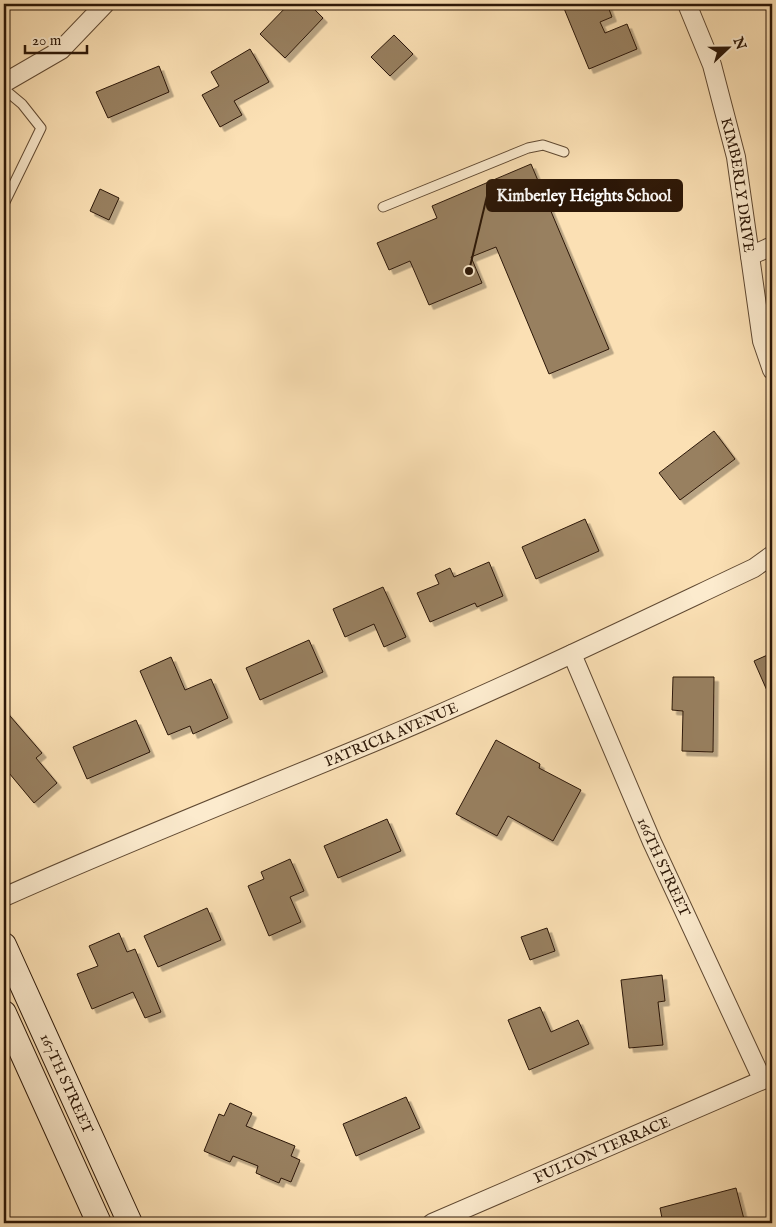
<svg xmlns="http://www.w3.org/2000/svg" width="776" height="1227" viewBox="0 0 776 1227" font-family="'IM FELL English',serif">
	<defs>
		<filter id="shadow"><feDropShadow dx="4.5" dy="4.5" stdDeviation="0" flood-color="#0004"/></filter>
	</defs>
	<rect width="100%" height="100%" fill="#fbe0b4"/>
	<filter id="stains"><feTurbulence type="fractalNoise" baseFrequency=".004" numOctaves="4"/><feColorMatrix values="0 0 0 0 .2 0 0 0 0 .09 0 0 0 0 .02 0 0 0 .5 -.17"/></filter>
	<radialGradient id="worn" r=".72"><stop offset=".6" stop-color="#630" stop-opacity="0"/><stop offset="1" stop-color="#630" stop-opacity=".3"/></radialGradient>
	<g fill="#988061" stroke="#2c1707" filter="url(#shadow)">
		<path d="M 289,4 L 309,4 L 323,18 L 285,58 L 260,34 Z"/>
		<path d="M 568,4 L 607,4 L 612,17 L 600,22 L 605,33 L 627,24 L 637,49 L 589,69 L 563,6 Z"/>
		<path d="M 394,35 L 413,54 L 390,76 L 371,57 Z"/>
		<path d="M 250,49 L 269,82 L 234,101 L 242,115 L 220,127 L 202,95 L 219,86 L 211,72 Z"/>
		<path d="M 159,66 L 169,92 L 108,118 L 96,92 Z"/>
		<path d="M 531,164 L 609,349 L 549,374 L 496,247 L 471,257 L 482,283 L 429,305 L 410,261 L 389,270 L 377,243 L 437,218 L 432,206 Z"/>
		<path d="M 100,189 L 119,198 L 109,220 L 90,211 Z"/>
		<path d="M 714,431 L 735,459 L 680,500 L 659,473 Z"/>
		<path d="M 585,519 L 599,551 L 536,579 L 522,547 Z"/>
		<path d="M 489,562 L 503,596 L 477,607 L 475,603 L 430,622 L 417,593 L 439,584 L 435,575 L 450,568 L 454,577 Z"/>
		<path d="M 383,587 L 406,637 L 384,647 L 374,624 L 345,637 L 333,609 Z"/>
		<path d="M 309,640 L 323,672 L 260,700 L 246,668 Z"/>
		<path d="M 772,653 L 772,702 L 754,661 Z"/>
		<path d="M 171,657 L 185,690 L 211,679 L 228,718 L 193,734 L 190,726 L 168,735 L 140,671 Z"/>
		<path d="M 673,677 L 714,677 L 713,752 L 682,751 L 683,711 L 672,710 Z"/>
		<path d="M 4,709 L 42,753 L 36,758 L 57,783 L 34,803 L 4,767 Z"/>
		<path d="M 136,720 L 150,752 L 87,779 L 73,747 Z"/>
		<path d="M 496,740 L 540,764 L 539,768 L 581,790 L 553,841 L 508,816 L 497,836 L 456,814 Z"/>
		<path d="M 387,819 L 401,851 L 338,878 L 324,846 Z"/>
		<path d="M 290,859 L 304,891 L 290,897 L 301,922 L 269,936 L 248,886 L 264,879 L 261,872 Z"/>
		<path d="M 207,908 L 221,940 L 158,967 L 144,936 Z"/>
		<path d="M 547,928 L 555,951 L 530,960 L 521,937 Z"/>
		<path d="M 119,933 L 127,952 L 135,949 L 161,1012 L 145,1018 L 133,992 L 92,1009 L 77,974 L 98,966 L 89,946 Z"/>
		<path d="M 662,975 L 665,1001 L 658,1002 L 663,1045 L 629,1048 L 621,980 Z"/>
		<path d="M 540,1007 L 551,1032 L 578,1020 L 589,1044 L 529,1070 L 508,1020 Z"/>
		<path d="M 406,1097 L 420,1128 L 356,1156 L 343,1124 Z"/>
		<path d="M 230,1103 L 252,1113 L 246,1126 L 295,1146 L 291,1156 L 300,1160 L 291,1182 L 281,1178 L 279,1183 L 256,1173 L 258,1166 L 233,1156 L 230,1162 L 204,1151 L 219,1114 L 224,1116 Z"/>
		<path d="M 736,1188 L 745,1223 L 663,1223 L 660,1208 Z"/>
	</g>
	<g fill="none" stroke-linecap="round" stroke-linejoin="round">
		<defs>
			<g id="lane">
				<path d="M 4,89 L 22,104 L 41,128 L 4,204"/>
				<path d="M 383,207 L 528,148 L 543,145 L 564,152"/>
			</g>
			<g id="street">
				<path id="s1" d="M 687,4 L 712,65 L 736,157 L 762,341 L 772,370"/>
				<path d="M 4,83 L 61,50 L 105,4"/>
				<path d="M 750,256 L 772,246"/>
				<path id="s2" d="M 572,654 L 652,842 L 762,1079"/>
				<path id="s3" d="M 4,897 C 125,843 249,794 372,743 C 501,689 627,628 754,568 L 772,555"/>
				<path id="s4" d="M 432,1223 L 772,1076"/>
			</g>
			<g id="secondary">
				<path id="s5" d="M 4,945 L 130,1223"/>
				<path d="M 4,1013 L 99,1223"/>
			</g>
		</defs>
		<use href="#lane" stroke="#604932" stroke-width="11"/>
		<use href="#street" stroke="#604932" stroke-width="20"/>
		<use href="#secondary" stroke="#2c1707" stroke-width="26"/>
		<use href="#lane" stroke="#fcebce" stroke-width="9"/>
		<use href="#street" stroke="#fcebce" stroke-width="18"/>
		<use href="#secondary" stroke="#fcebce" stroke-width="24"/>
	</g>
	<g text-anchor="middle" dominant-baseline="central" stroke-width="5" stroke-linejoin="round" paint-order="stroke">
		<g font-size="15" fill="#2c1707" stroke="#fcebce">
			<text stroke="none"><textPath href="#s1" startOffset="189">KIMBERLY DRIVE</textPath></text>
			<text stroke="none"><textPath href="#s3" startOffset="420">PATRICIA AVENUE</textPath></text>
			<text stroke="none"><textPath href="#s2" startOffset="232">166TH STREET</textPath></text>
			<text stroke="none"><textPath href="#s5" startOffset="152">167TH STREET</textPath></text>
			<text stroke="none"><textPath href="#s4" startOffset="185">FULTON TERRACE</textPath></text>
		</g>
	</g>
	<path fill="none" stroke="#2c1707" stroke-width="2" d="M469 271L487 196"/>
	<circle fill="#2c1707" stroke="#fcebce" stroke-width="2" cx="469" cy="271" r="5"/>
	<rect fill="#2c1707" stroke="#2c1707" stroke-width="2" x="487" y="180" width="195" height="31" rx="5"/>
	<g font-size="16" text-anchor="middle" font-weight="bold" fill="#fff">
		<text x="584" y="201">Kimberley Heights School</text>
	</g>
	<rect width="776" height="1227" fill="none" stroke="#fbe0b4" stroke-width="20"/>
	<rect x="5" y="5" width="766" height="1217" fill="none" stroke="#2c1707" stroke-width="2.5"/>
	<rect x="10" y="10" width="756" height="1207" fill="none" stroke="#2c1707"/>
	<g transform="translate(728 48) rotate(68)" stroke="#fcebce" stroke-width="4" paint-order="stroke">
	<path d="M0-4L9 19L0 12L-9 19Z" fill="#2c1707"/>
	<text y="-8" font-size="14" font-weight="bold" text-anchor="middle" fill="#2c1707">N</text>
	</g>
	<path d="M25 45v8h62v-8" fill="none" stroke="#2c1707" stroke-width="2.5"/>
	<text x="32" y="45" font-size="15" fill="#2c1707" stroke="#fcebce" stroke-width="4" paint-order="stroke">20 m</text>
	<rect width="100%" height="100%" filter="url(#stains)"/>
	<rect width="100%" height="100%" fill="url(#worn)"/>
</svg>
